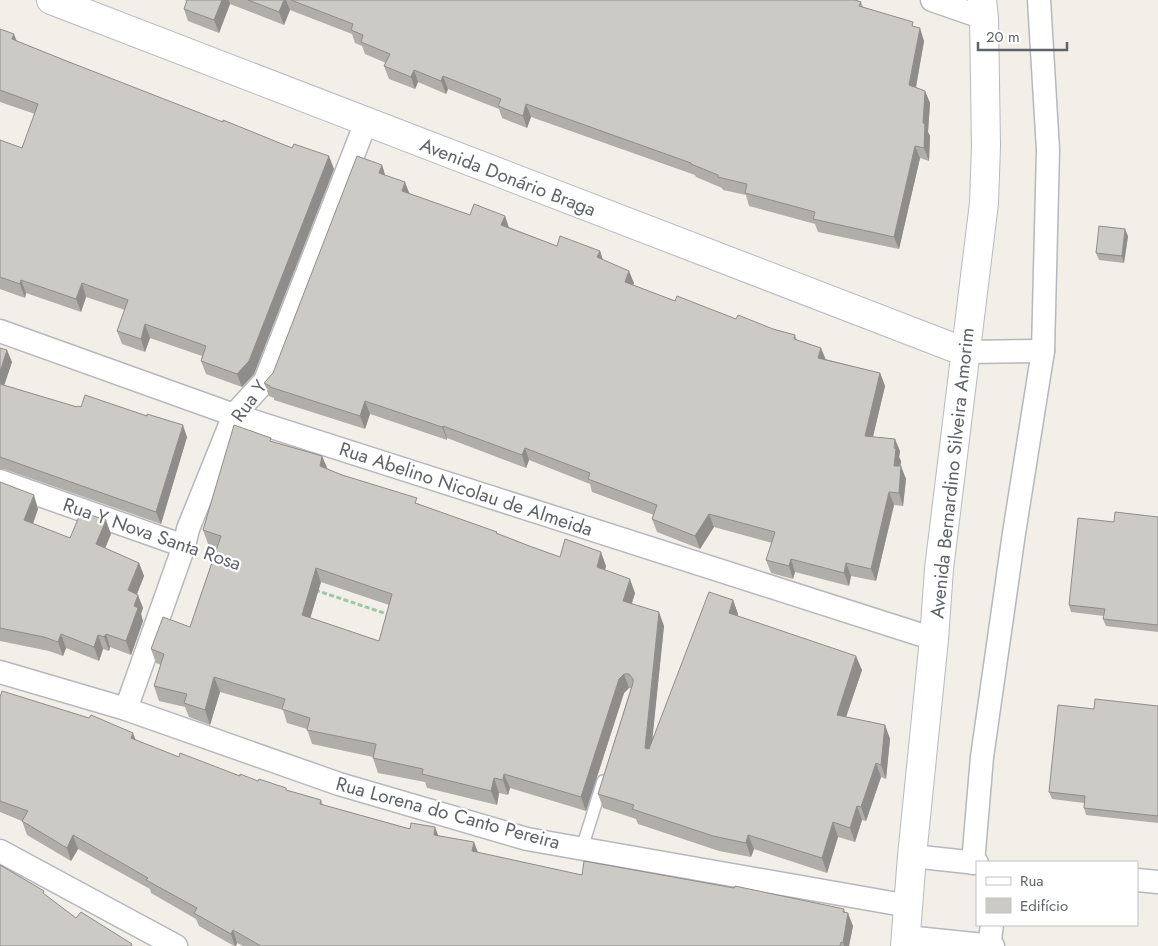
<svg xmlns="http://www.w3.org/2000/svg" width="1158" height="946" viewBox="0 0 1158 946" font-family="Jost,sans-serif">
	<rect width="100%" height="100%" fill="#f1efe8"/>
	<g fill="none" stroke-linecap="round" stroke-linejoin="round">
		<defs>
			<path id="lane" d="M 582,848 L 603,781"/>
			<g id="street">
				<path d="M 932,0 L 984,18"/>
				<path d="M 0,331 L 234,415 L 934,639"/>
				<path d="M 965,352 L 1043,351"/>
				<path d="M 0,481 L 184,546"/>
				<path d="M 0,672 L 126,709 L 339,784 L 527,839 L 909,906"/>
				<path d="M 126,709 L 184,546 L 188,529 L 234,415 L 265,381 L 366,122"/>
				<path d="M 0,851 L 176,946"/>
				<path d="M 912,856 L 977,863"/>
				<path d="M 973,863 L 982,757 L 1014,533 L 1043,351 L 1048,150 L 1039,0"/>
				<path d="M 1137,880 L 1158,882"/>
				<path d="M 906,937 L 993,946"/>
				<path d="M 989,946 L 992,925"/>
			</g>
			<g id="secondary">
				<path d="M 51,0 L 965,352"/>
				<path d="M 905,946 L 912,856 L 934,639 L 939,569 L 984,203 L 986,146 L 984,18 L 982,0"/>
			</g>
		</defs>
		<use href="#lane" stroke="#b5b8bc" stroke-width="14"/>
		<use href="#street" stroke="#b5b8bc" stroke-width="25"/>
		<use href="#secondary" stroke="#b6babf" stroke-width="30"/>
		<path stroke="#9cc7a9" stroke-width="3" stroke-dasharray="5 2.5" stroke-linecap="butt" d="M 315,590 L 390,615"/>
		<use href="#lane" stroke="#fff" stroke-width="11"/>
		<use href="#street" stroke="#fff" stroke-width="22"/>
		<use href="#secondary" stroke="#fff" stroke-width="28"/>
	</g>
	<g fill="#afaea9" fill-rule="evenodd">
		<path d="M 184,0 L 855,0 L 861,2 L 863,7 L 915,27 L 924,41 L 916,87 L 925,91 L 930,103 L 928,132 L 930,136 L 929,161 L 920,158 L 899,249 L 818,232 L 815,224 L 749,206 L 746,195 L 723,190 L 722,188 L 696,177 L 695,175 L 531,117 L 527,128 L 502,118 L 499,109 L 448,89 L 446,94 L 418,82 L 415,89 L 389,79 L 384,66 L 386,63 L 365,54 L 362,46 L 355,43 L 352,34 L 290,10 L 284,25 L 230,4 L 219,33 L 188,21 L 184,9 L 187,1 Z"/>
		<path d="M 0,29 L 17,41 L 334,169 L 254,374 L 242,387 L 206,374 L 201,361 L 202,356 L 150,338 L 145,352 L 122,344 L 117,331 L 125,310 L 86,297 L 81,312 L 26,293 L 25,298 L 0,289 L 0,140 L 22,148 L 35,114 L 0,102 Z"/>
		<path d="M 382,165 L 385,175 L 410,194 L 470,215 L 505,216 L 509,227 L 557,246 L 600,251 L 603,260 L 634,283 L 633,285 L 675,301 L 736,319 L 795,335 L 797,340 L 825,359 L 880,373 L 885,386 L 873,437 L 900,451 L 899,457 L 901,461 L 900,466 L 906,479 L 903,506 L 894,505 L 876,581 L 851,576 L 849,586 L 795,572 L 793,579 L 771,573 L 766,560 L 772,543 L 714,527 L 700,549 L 657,532 L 652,519 L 654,515 L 592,492 L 590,484 L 529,460 L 526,468 L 447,438 L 447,440 L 370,414 L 365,429 L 274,400 L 274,398 L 269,396 L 264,383 L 273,373 Z"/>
		<path d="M 1128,236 L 1124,263 L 1099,260 L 1096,253 Z"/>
		<path d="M 0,348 L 12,362 L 4,385 L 77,407 L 187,437 L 161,524 L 4,469 L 0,469 Z"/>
		<path d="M 273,442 L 322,456 L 327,469 L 532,547 L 560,557 L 606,566 L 605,570 L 635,593 L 632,603 L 664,626 L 652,739 L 733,600 L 738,614 L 738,616 L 862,670 L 846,717 L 885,725 L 890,739 L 886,779 L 881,777 L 866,821 L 862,820 L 855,842 L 838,837 L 827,873 L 754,849 L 751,857 L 719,851 L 638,824 L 636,819 L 603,808 L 598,794 L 631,688 L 629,688 L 624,693 L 586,811 L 510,788 L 508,795 L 499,793 L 497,805 L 427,788 L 425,782 L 378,773 L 373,758 L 373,757 L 312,744 L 307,729 L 287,723 L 283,710 L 220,692 L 210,725 L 189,717 L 185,707 L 159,701 L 154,686 L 161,665 L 156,663 L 151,649 L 190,627 L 217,547 L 208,544 L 203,530 ZM 321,582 L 389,605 L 379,641 L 310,618 Z"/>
		<path d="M 0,482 L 38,509 L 33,524 L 70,538 L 111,534 L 105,548 L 139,563 L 144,576 L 137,594 L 143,608 L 141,614 L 143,621 L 131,655 L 110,647 L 109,651 L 103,649 L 99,661 L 66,648 L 63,656 L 49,651 L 0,641 Z"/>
		<path d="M 1158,517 L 1158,632 L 1106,626 L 1103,619 L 1104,616 L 1071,612 L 1069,605 L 1114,522 Z"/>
		<path d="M 0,697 L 136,741 L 179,757 L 287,790 L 321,800 L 323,805 L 410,829 L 438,835 L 478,853 L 582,875 L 845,912 L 853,926 L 849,946 L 243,946 L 237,943 L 236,946 L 234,946 L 199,926 L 196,919 L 151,893 L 150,889 L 78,849 L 71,861 L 27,835 L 22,821 L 0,812 Z"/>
		<path d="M 1158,706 L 1158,823 L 1086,815 L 1084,808 L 1084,803 L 1052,799 L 1049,792 L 1094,709 Z"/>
	</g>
	<g fill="#8f8d8a">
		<path d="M 222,0 L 229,0 L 230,4 L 219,33 L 214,20 Z"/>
		<path d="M 284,0 L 286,0 L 290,10 L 284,25 L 279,12 Z"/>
		<path d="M 920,28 L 924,41 L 914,98 L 909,85 Z"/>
		<path d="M 14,34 L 19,47 L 12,39 Z"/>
		<path d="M 414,70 L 418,82 L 415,89 L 411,77 Z"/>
		<path d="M 443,76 L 448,89 L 446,94 L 441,81 Z"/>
		<path d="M 925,91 L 930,103 L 928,132 L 930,136 L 929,161 L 924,148 L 923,123 Z"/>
		<path d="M 526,104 L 531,117 L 527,128 L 523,116 Z"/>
		<path d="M 915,146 L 920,158 L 899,249 L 894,237 Z"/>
		<path d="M 329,156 L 334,169 L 254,374 L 242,387 L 237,374 Z"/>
		<path d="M 382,165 L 386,178 L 379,173 Z"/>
		<path d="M 405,182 L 410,195 L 402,191 Z"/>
		<path d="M 505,216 L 509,229 L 501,225 Z"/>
		<path d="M 1125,229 L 1128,236 L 1124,263 L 1122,256 Z"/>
		<path d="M 600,251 L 604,264 L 597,257 Z"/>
		<path d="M 629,271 L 634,283 L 629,295 L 625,282 Z"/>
		<path d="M 21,280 L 26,293 L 25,298 L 20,284 Z"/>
		<path d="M 82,283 L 86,297 L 81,312 L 76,299 Z"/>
		<path d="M 145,324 L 150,338 L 145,352 L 141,339 Z"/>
		<path d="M 821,348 L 826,360 L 818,358 Z"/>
		<path d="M 7,350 L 12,362 L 1,395 L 0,392 L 0,372 Z"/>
		<path d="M 880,373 L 885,386 L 870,449 L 865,436 Z"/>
		<path d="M 365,401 L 370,414 L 365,429 L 360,416 Z"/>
		<path d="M 183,425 L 187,437 L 161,524 L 156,512 Z"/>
		<path d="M 443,426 L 447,438 L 447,440 L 442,427 Z"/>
		<path d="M 895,439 L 900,451 L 899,457 L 901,461 L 899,479 L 894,466 Z"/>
		<path d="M 525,448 L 529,460 L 526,468 L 522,455 Z"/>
		<path d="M 322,456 L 328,470 L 320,466 Z"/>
		<path d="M 901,466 L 906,479 L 903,506 L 899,493 Z"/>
		<path d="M 889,492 L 894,505 L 876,581 L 871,569 Z"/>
		<path d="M 34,495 L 38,509 L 29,534 L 24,520 Z"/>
		<path d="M 709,514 L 714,527 L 700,549 L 695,536 Z"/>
		<path d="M 106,520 L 111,534 L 101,558 L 96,544 Z"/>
		<path d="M 601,552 L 606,566 L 602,581 L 597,567 Z"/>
		<path d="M 791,559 L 795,572 L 793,579 L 789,566 Z"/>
		<path d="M 139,563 L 144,576 L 133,604 L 128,590 Z"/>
		<path d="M 846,563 L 851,576 L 849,586 L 844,573 Z"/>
		<path d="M 316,568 L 321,582 L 307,629 L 302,615 Z"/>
		<path d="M 630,579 L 635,593 L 628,615 L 623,601 Z"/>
		<path d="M 138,595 L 143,608 L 141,614 L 143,621 L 131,655 L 126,641 L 134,606 Z"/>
		<path d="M 733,600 L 738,614 L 734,627 L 729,613 Z"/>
		<path d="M 659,612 L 664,626 L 650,762 L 645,748 Z"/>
		<path d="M 61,634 L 66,648 L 63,656 L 58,642 Z"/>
		<path d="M 106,634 L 110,647 L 109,651 L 104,637 Z"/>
		<path d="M 98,635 L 103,649 L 99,661 L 94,647 Z"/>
		<path d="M 856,656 L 862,670 L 842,729 L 837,715 Z"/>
		<path d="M 624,674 L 629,688 L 624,693 L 586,811 L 581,797 L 619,679 Z"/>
		<path d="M 214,677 L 220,692 L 210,725 L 205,710 Z"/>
		<path d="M 885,725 L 890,739 L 886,779 L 881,765 Z"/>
		<path d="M 133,733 L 138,746 L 131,738 Z"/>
		<path d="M 876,763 L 881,777 L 866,821 L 861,807 Z"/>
		<path d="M 504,774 L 510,788 L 508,795 L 503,780 Z"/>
		<path d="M 494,778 L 499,793 L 497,805 L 491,791 Z"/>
		<path d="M 857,806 L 862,820 L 855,842 L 850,828 Z"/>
		<path d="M 833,822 L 838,837 L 827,873 L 822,858 Z"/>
		<path d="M 435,827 L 440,840 L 434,835 Z"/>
		<path d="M 73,835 L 78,849 L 71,861 L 67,848 Z"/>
		<path d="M 748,835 L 754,849 L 751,857 L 746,843 Z"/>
		<path d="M 474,842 L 479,855 L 472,851 Z"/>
		<path d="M 844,909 L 847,919 L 848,913 L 853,926 L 849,946 L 844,946 L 843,943 Z"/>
		<path d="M 233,930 L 237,943 L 236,946 L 235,946 L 231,934 Z"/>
	</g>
	<g fill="#cccac5" stroke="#8f8d8a" fill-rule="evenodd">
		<path d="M 187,0 L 222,0 L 214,20 L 184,9 Z"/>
		<path d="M 248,0 L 284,0 L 279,12 Z"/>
		<path d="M 291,0 L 855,0 L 861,2 L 859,6 L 913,22 L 912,26 L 920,28 L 909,85 L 925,91 L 923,123 L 925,124 L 924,148 L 915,146 L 894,237 L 813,219 L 815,212 L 745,193 L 747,184 L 718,177 L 718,175 L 691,164 L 691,163 L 526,104 L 523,116 L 498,106 L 501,99 L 443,76 L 441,81 L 414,70 L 411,77 L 384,66 L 390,54 L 361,42 L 363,35 L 351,30 L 353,24 Z"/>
		<path d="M 0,29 L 14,34 L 12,39 L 64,60 L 223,122 L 223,120 L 292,148 L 294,144 L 329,156 L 249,361 L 237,374 L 201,361 L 206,346 L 145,324 L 141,339 L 117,331 L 128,300 L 82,283 L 76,299 L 21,280 L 20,284 L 0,277 L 0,140 L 22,148 L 38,104 L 0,90 Z"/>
		<path d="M 357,156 L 382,165 L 379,173 L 405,182 L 402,191 L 470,215 L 474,204 L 505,216 L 501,225 L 557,246 L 560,236 L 600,251 L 597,257 L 629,271 L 625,282 L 675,301 L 677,296 L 736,319 L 738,315 L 773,329 L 795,335 L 794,339 L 821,348 L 818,358 L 880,373 L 865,436 L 895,439 L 894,448 L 896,449 L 894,466 L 901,466 L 899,493 L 889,492 L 871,569 L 846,563 L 844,573 L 791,559 L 789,566 L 766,560 L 775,532 L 709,514 L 695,536 L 652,519 L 657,505 L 588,479 L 590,473 L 525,448 L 522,455 L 443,426 L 442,427 L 365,401 L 360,416 L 270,387 L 270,386 L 264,383 L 273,373 Z"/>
		<path d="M 1099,226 L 1125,229 L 1122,256 L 1096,253 Z"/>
		<path d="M 0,348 L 7,350 L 0,372 Z"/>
		<path d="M 0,384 L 77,407 L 78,406 L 81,407 L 85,395 L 147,416 L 147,414 L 183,425 L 156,512 L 0,457 Z"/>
		<path d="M 234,425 L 271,438 L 270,441 L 322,456 L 320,466 L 342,475 L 417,498 L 415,503 L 497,532 L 496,533 L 532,547 L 560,557 L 565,539 L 601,552 L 597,567 L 630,579 L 623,601 L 659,612 L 645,748 L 649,749 L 709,592 L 733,600 L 729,613 L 856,656 L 837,715 L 885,725 L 881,765 L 876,763 L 861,807 L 857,806 L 850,828 L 833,822 L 822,858 L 748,835 L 746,843 L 713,836 L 632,809 L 634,805 L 598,794 L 633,683 L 633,679 L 629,674 L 624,674 L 619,679 L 581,797 L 504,774 L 503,780 L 494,778 L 491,791 L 422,774 L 423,769 L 373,758 L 376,744 L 307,730 L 310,718 L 282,709 L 285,699 L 214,677 L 205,710 L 184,703 L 187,694 L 154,686 L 164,654 L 151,649 L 163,617 L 190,627 L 221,536 L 203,530 ZM 316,568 L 392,594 L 379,641 L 302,615 Z"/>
		<path d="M 0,482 L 34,495 L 24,520 L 70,538 L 81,512 L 106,520 L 96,544 L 139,563 L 128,590 L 138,595 L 134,606 L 138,608 L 126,641 L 106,634 L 104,637 L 98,635 L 94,647 L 61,634 L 58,642 L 44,637 L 0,628 Z"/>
		<path d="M 1115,512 L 1158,517 L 1158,625 L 1103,619 L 1105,609 L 1069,605 L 1078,518 L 1114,522 Z"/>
		<path d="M 2,691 L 89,718 L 91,715 L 133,733 L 131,738 L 179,757 L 180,753 L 240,776 L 240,774 L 258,781 L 259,779 L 286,788 L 286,790 L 321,800 L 320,804 L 410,829 L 411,823 L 435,827 L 434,835 L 474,842 L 472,851 L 582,875 L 584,861 L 734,888 L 735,886 L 844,909 L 843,912 L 848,913 L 843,943 L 841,942 L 840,946 L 261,946 L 233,930 L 231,934 L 194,913 L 197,908 L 146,880 L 148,878 L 73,835 L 67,848 L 22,821 L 28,811 L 0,801 L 0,697 Z"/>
		<path d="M 1095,699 L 1158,706 L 1158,816 L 1084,808 L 1085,796 L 1049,792 L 1058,705 L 1094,709 Z"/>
		<path d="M 0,865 L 44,891 L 43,893 L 76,918 L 81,912 L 132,944 L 131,946 L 0,946 Z"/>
	</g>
	<g text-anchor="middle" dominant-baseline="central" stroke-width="4.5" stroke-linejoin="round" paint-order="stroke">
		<g font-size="19" fill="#5f6368" stroke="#fff">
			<text transform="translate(508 177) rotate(21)">Avenida Donário Braga</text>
			<text transform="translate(249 401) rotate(-54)">Rua Y</text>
			<text transform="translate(952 473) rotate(-84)">Avenida Bernardino Silveira Amorim</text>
			<text transform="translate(466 489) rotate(18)">Rua Abelino Nicolau de Almeida</text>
			<text transform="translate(152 534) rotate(19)">Rua Y Nova Santa Rosa</text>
			<text transform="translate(448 813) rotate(15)">Rua Lorena do Canto Pereira</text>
		</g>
	</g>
	<rect x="976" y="861" width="162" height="65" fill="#ffffff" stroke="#bfc1c3"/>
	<rect x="986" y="877" width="25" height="8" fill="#ffffff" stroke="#bfc1c3"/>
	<text x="1020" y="886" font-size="15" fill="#5f6368">Rua</text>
	<rect x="986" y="898" width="25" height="15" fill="#cccac5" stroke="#bfc1c3"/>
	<text x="1020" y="911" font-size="15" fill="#5f6368">Edifício</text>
	<path d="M978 42v8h89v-8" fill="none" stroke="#5f6368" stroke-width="2.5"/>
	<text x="986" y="42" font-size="15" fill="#5f6368" stroke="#ffffff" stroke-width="4" paint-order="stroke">20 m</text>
</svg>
